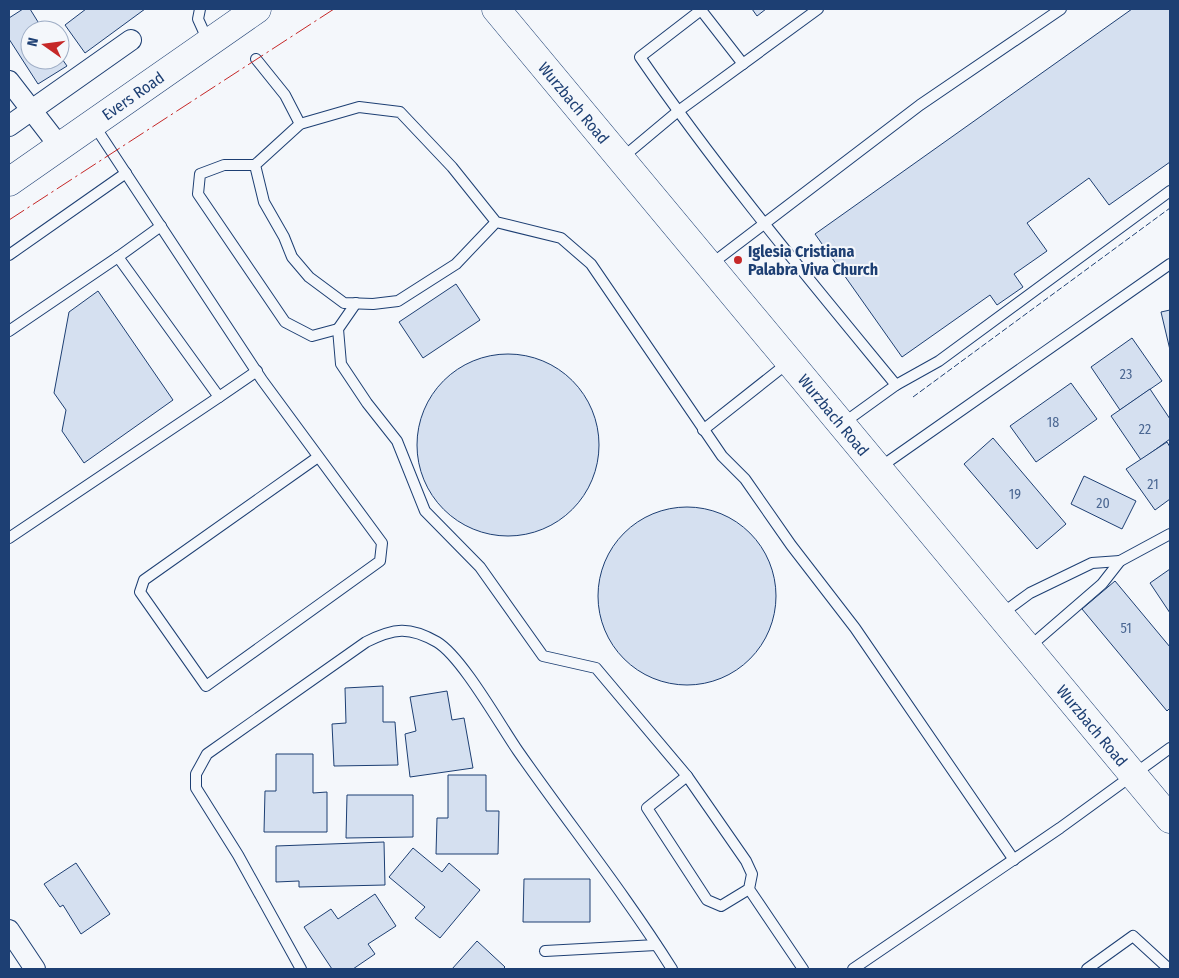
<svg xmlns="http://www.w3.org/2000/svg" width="1179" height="978" viewBox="0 0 1179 978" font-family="'Fira Sans Condensed',sans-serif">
	<rect width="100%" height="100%" fill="#f4f7fb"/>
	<g fill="#d5e0f0" stroke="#1d3f73">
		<path d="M 23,9 L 30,9 L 43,30 L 30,30 L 30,60 L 60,60 L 60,56 L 67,66 L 38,84 L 9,39 L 9,18 Z"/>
		<path d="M 86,9 L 145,9 L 85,53 L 65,25 Z"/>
		<path d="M 752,9 L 766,9 L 757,16 Z"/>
		<path d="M 1132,9 L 1170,9 L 1170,162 L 1109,205 L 1089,178 L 1027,223 L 1047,251 L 1014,274 L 1023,287 L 997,305 L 990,295 L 902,357 L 815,234 Z"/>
		<path d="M 456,284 L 480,320 L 423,358 L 399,322 Z"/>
		<path d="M 98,291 L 173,400 L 84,463 L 62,431 L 66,410 L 54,393 L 69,312 Z"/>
		<path d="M 1170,310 L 1170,350 L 1161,312 Z"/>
		<path d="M 1132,338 L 1162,381 L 1120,410 L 1091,367 Z"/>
		<circle cx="508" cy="445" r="91"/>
		<path d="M 1071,383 L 1097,419 L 1036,462 L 1010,426 Z"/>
		<path d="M 1150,389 L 1170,419 L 1170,439 L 1141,460 L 1111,416 Z"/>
		<path d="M 993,438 L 1066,524 L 1037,549 L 964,464 Z"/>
		<path d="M 1167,442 L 1170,447 L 1170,499 L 1155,510 L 1126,469 Z"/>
		<path d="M 1084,476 L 1136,501 L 1122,529 L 1071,504 Z"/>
		<circle cx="687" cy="596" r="89"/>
		<path d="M 1170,569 L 1170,613 L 1150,583 Z"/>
		<path d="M 1115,581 L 1170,647 L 1170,708 L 1167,711 L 1082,609 Z"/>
		<path d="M 383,686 L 383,722 L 395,722 L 398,765 L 334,766 L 332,724 L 346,723 L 345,688 Z"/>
		<path d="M 447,691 L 452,720 L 464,718 L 473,768 L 410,777 L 405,734 L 416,731 L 410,697 Z"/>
		<path d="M 276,754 L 313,754 L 313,793 L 327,792 L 327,832 L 264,832 L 265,791 L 276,791 Z"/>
		<path d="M 448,775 L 486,775 L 486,811 L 499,811 L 498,854 L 436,854 L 437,818 L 448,818 Z"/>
		<path d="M 347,795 L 413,795 L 413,837 L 346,838 Z"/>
		<path d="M 384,842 L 385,885 L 299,887 L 299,881 L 276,882 L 276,846 Z"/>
		<path d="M 413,848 L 442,872 L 449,863 L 480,890 L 440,938 L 415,918 L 425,907 L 389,877 Z"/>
		<path d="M 76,863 L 110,914 L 81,934 L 63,905 L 60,907 L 44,884 Z"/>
		<path d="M 524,879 L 590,879 L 590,922 L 523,922 Z"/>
		<path d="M 375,894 L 396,926 L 368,944 L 375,954 L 353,969 L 332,969 L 304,927 L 331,909 L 338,919 Z"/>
		<path d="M 477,941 L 505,967 L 503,969 L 452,969 Z"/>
	</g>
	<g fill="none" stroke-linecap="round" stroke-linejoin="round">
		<defs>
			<g id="service">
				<path d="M 200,9 L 198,19 L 208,41"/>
				<path d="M 256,59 L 285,95 L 300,124"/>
				<path d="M 743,64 L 701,10 L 640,57 C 719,172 808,278 896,385 L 842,424"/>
				<path d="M 94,125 L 262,380 L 382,543 L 380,561 L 206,686 L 140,592 L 144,580 L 318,457"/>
				<path d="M 622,158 L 677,112 L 818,9"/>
				<path d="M 255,165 L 224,165 L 200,174 L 198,194 L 285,322 L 312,336 L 338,329"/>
				<path d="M 496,222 L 456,264 L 398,301 L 373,304 L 344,303 L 309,277 L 292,257 L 284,237 L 264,202 L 255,165 L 300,124 L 359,107 L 400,112 L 452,167 L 496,222 L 561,238 L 591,264 L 722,456 L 745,479 L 791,545 L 855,628 L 1014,860"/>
				<path d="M 161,226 L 118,257 L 219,397 L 257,371"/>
				<path d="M 9,255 L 126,173"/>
				<path d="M 710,265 L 920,105 L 1061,9"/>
				<path d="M 356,303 L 338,329 L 341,364 L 367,403 L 397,441 L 425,511 L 480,567 L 543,656 L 596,668 L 687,776"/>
				<path d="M 9,331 L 118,257"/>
				<path d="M 896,385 L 939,361 L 1170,191"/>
				<path d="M 703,430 L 789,362"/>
				<path d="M 879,468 L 1170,264"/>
				<path d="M 9,538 L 219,397"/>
				<path d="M 1000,615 L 1030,593 L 1092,563 L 1120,561"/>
				<path d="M 1028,648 L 1102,584 L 1120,561 L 1170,534"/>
				<path d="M 749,889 L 721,906 L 707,900 L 647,808 L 687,776 L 746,861 L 752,874 L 749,889 L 803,969"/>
				<path d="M 545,951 L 656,945"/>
				<path d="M 301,969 L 238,855 L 196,788 L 196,774 L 207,754 L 366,642 C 394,628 409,626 437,642 C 462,657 500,725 518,751 C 569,824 625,894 672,969"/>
				<path d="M 853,969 L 1060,828 L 1170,748"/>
				<path d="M 1087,969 L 1133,936 L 1169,969"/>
			</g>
			<g id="minor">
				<path d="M 9,81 L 60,147"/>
				<path d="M 9,126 L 131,40"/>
				<path d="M 9,930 L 35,969"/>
			</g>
			<g id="secondary">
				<path id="s1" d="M 9,182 L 257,9"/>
			</g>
			<g id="primary">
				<path id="s2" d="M 496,9 L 1170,819"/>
			</g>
		</defs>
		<use href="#service" stroke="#1d3f73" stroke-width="12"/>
		<use href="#minor" stroke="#1d3f73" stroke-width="22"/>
		<use href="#secondary" stroke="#1d3f73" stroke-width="29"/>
		<use href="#primary" stroke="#1d3f73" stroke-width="29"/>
		<use href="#service" stroke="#f4f7fb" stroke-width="10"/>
		<use href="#minor" stroke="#f4f7fb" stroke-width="20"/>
		<use href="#secondary" stroke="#f4f7fb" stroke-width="28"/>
		<use href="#primary" stroke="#f4f7fb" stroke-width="28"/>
		<path stroke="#1d3f73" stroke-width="1" stroke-dasharray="6 2.5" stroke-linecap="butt" d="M 913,397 L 1170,208"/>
		<path stroke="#c62828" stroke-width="1" stroke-dasharray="18 4 2.5 4" stroke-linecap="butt" d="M 9,220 L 334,9"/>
	</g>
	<circle fill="#c62828" stroke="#f4f7fb" stroke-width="2" cx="738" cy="260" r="5"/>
	<g text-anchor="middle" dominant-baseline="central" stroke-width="4" stroke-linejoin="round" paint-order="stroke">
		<g font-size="14" fill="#4b6792">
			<text x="1126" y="374">23</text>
			<text x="1053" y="422">18</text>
			<text x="1145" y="429">22</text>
			<text x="1153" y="484">21</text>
			<text x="1015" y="494">19</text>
			<text x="1103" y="503">20</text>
			<text x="1126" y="628">51</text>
		</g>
		<g font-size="16" fill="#1d3f73" stroke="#f4f7fb">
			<text stroke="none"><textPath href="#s1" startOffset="151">Evers Road</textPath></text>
			<text stroke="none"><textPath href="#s2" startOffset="122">Wurzbach Road</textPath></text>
			<text stroke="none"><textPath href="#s2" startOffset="528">Wurzbach Road</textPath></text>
			<text stroke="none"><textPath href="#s2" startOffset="932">Wurzbach Road</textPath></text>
		</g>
		<g font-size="16" font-weight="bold" fill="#1d3f73" stroke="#f4f7fb" text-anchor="start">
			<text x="748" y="251">Iglesia Cristiana<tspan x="748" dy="18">Palabra Viva Church</tspan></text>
		</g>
	</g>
	<rect width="1179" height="978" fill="none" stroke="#1d3f73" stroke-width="20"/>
	<g transform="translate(45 45) rotate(284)"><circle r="24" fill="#f4f7fb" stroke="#9eadc5"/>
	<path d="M0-4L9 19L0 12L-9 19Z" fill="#c62828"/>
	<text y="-8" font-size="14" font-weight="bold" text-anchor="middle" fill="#1d3f73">N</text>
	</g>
</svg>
